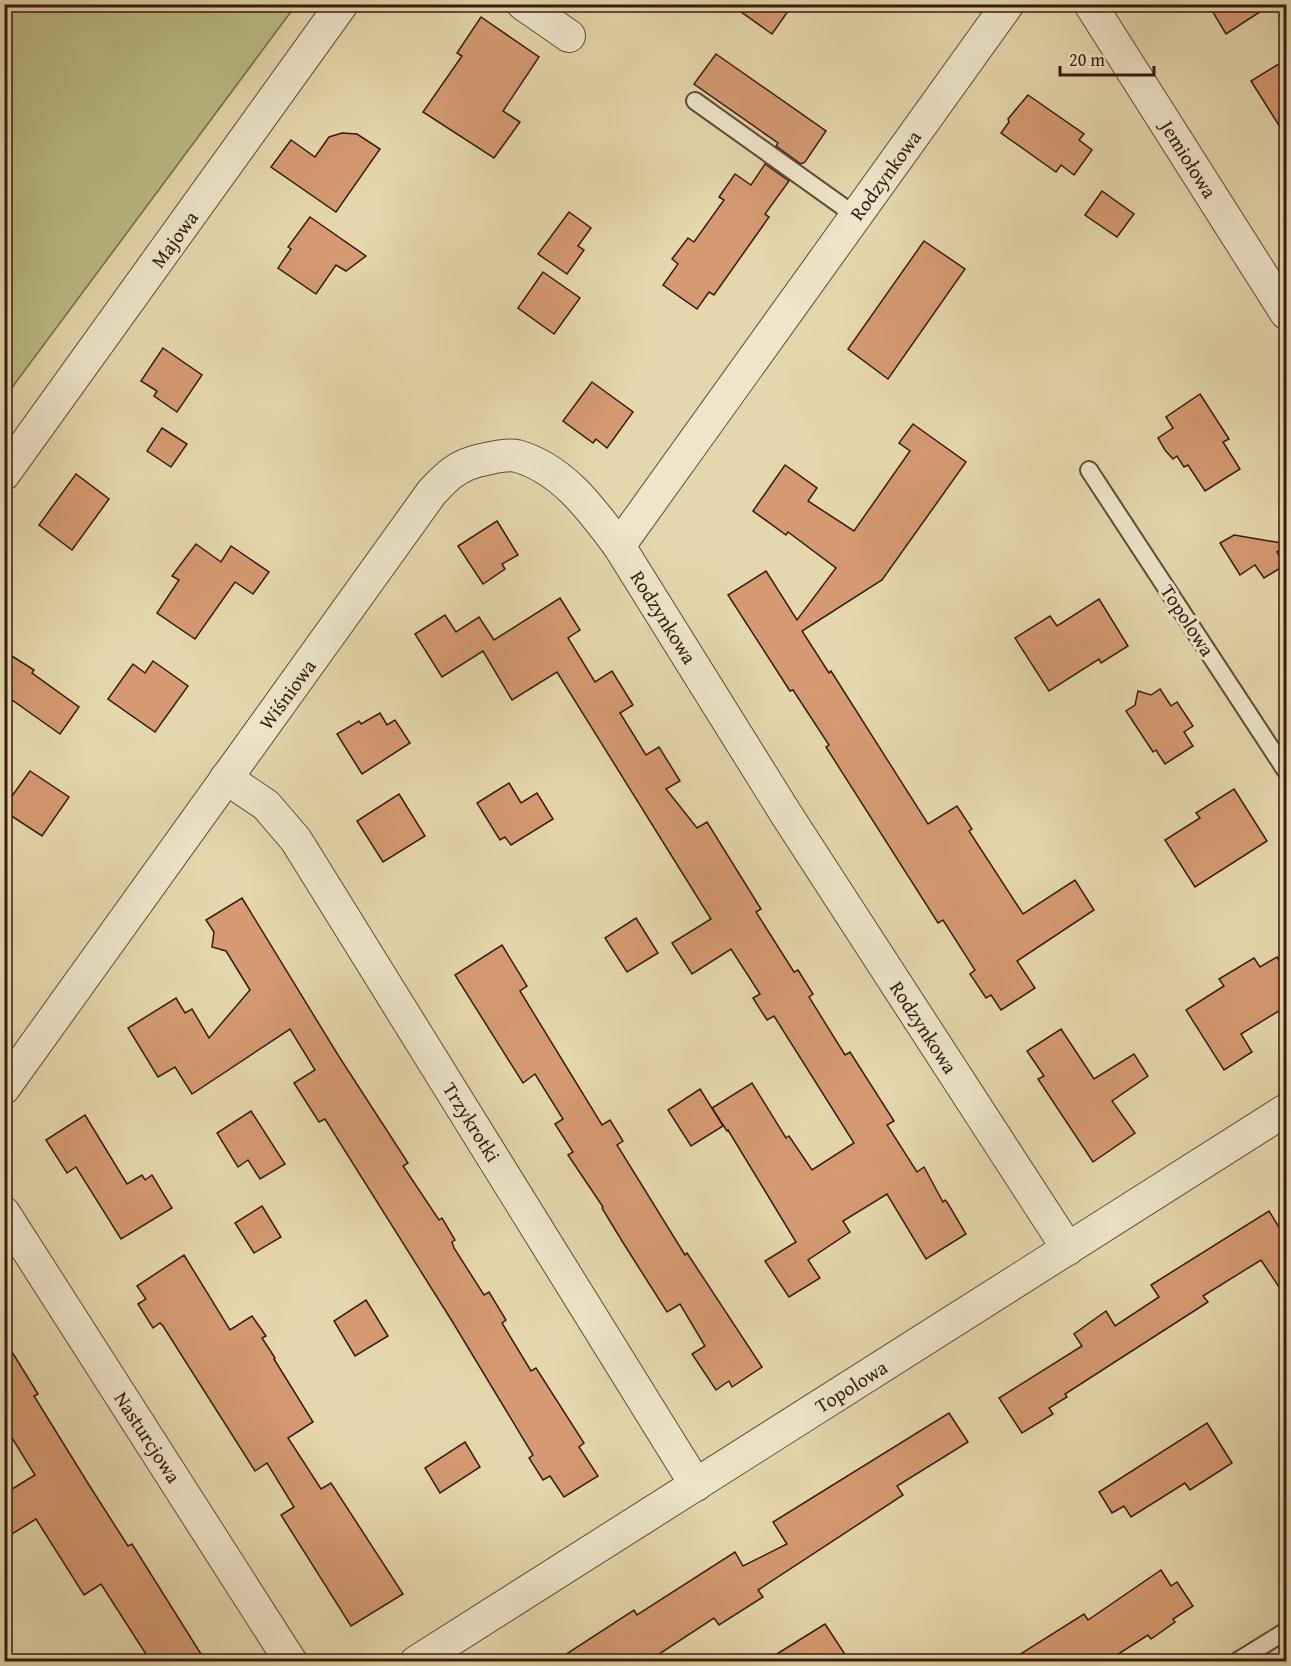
<svg xmlns="http://www.w3.org/2000/svg" width="1291" height="1666" viewBox="0 0 1291 1666" font-family="'Gentium Book Plus',serif">
	<rect width="100%" height="100%" fill="#e5d7ad"/>
	<filter id="stains"><feTurbulence type="fractalNoise" baseFrequency=".00333" numOctaves="4"/><feColorMatrix values="0 0 0 0 .2 0 0 0 0 .09 0 0 0 0 .02 0 0 0 .5 -.17"/></filter>
	<radialGradient id="worn" r=".72"><stop offset=".6" stop-color="#630" stop-opacity="0"/><stop offset="1" stop-color="#630" stop-opacity=".3"/></radialGradient>
	<path fill="#bbbc85" stroke="#786c4a" stroke-width="1.5" d="M 5,4 L 296,5 L 5,397 Z"/>
	<g fill="#d59a71" stroke="#361b10" stroke-width="1.5">
		<path d="M 730,4 L 793,4 L 772,34 Z"/>
		<path d="M 1208,4 L 1272,4 L 1226,34 Z"/>
		<path d="M 481,17 L 539,57 L 503,111 L 520,122 L 494,158 L 423,112 L 462,56 L 457,53 Z"/>
		<path d="M 716,54 L 826,131 L 805,162 L 801,164 L 776,146 L 778,143 L 694,84 Z"/>
		<path d="M 1287,59 L 1287,138 L 1251,81 Z"/>
		<path d="M 1028,95 L 1084,134 L 1079,140 L 1092,150 L 1074,175 L 1061,165 L 1056,172 L 1001,133 L 1009,122 L 1008,119 Z"/>
		<path d="M 342,133 L 357,134 L 380,149 L 336,212 L 271,167 L 291,140 L 315,157 L 329,137 Z"/>
		<path d="M 765,164 L 789,181 L 765,214 L 769,217 L 714,295 L 709,292 L 697,309 L 663,285 L 678,264 L 672,259 L 688,238 L 694,242 L 724,200 L 719,197 L 735,174 L 751,185 Z"/>
		<path d="M 1102,191 L 1134,214 L 1117,237 L 1085,215 Z"/>
		<path d="M 569,212 L 591,228 L 578,246 L 584,250 L 567,274 L 538,254 Z"/>
		<path d="M 310,217 L 366,256 L 346,271 L 336,265 L 316,294 L 278,268 L 291,249 L 288,247 Z"/>
		<path d="M 924,241 L 965,269 L 888,379 L 848,349 Z"/>
		<path d="M 543,272 L 580,298 L 554,334 L 518,308 Z"/>
		<path d="M 163,348 L 202,375 L 177,412 L 154,396 L 157,391 L 141,381 Z"/>
		<path d="M 592,382 L 633,412 L 607,448 L 596,439 L 593,443 L 563,421 Z"/>
		<path d="M 1200,394 L 1229,439 L 1223,442 L 1240,469 L 1205,491 L 1188,465 L 1184,467 L 1177,456 L 1173,459 L 1165,450 L 1158,438 L 1173,428 L 1166,417 Z"/>
		<path d="M 913,424 L 966,462 L 882,580 L 802,631 L 829,673 L 831,671 L 928,824 L 957,806 L 972,829 L 969,831 L 1023,914 L 1075,880 L 1094,910 L 1017,961 L 1035,988 L 1001,1010 L 991,995 L 986,998 L 970,974 L 975,970 L 943,920 L 938,923 L 826,747 L 829,745 L 793,690 L 790,691 L 728,595 L 766,571 L 797,620 L 836,568 L 788,532 L 786,535 L 753,511 L 785,465 L 817,488 L 808,501 L 854,531 L 910,451 L 899,443 Z"/>
		<path d="M 162,428 L 187,444 L 171,467 L 147,451 Z"/>
		<path d="M 76,474 L 109,499 L 72,550 L 39,525 Z"/>
		<path d="M 497,521 L 518,555 L 502,564 L 505,569 L 483,584 L 458,546 Z"/>
		<path d="M 1234,535 L 1287,544 L 1277,552 L 1285,565 L 1264,578 L 1255,565 L 1240,575 L 1220,543 Z"/>
		<path d="M 196,544 L 221,562 L 231,546 L 269,572 L 253,594 L 235,582 L 195,639 L 157,613 L 179,580 L 172,576 Z"/>
		<path d="M 560,598 L 580,630 L 568,638 L 595,682 L 612,671 L 633,705 L 620,713 L 646,755 L 659,747 L 680,781 L 666,789 L 697,828 L 707,822 L 761,909 L 756,912 L 794,972 L 798,970 L 813,994 L 809,997 L 845,1055 L 850,1052 L 894,1121 L 887,1125 L 917,1172 L 924,1167 L 943,1202 L 945,1200 L 947,1202 L 966,1234 L 926,1259 L 887,1194 L 843,1221 L 850,1232 L 808,1260 L 820,1278 L 789,1297 L 765,1261 L 796,1242 L 728,1130 L 727,1131 L 712,1108 L 752,1083 L 786,1138 L 789,1136 L 812,1170 L 854,1143 L 774,1016 L 767,1020 L 753,998 L 760,994 L 731,949 L 692,974 L 672,943 L 711,919 L 557,672 L 512,700 L 483,651 L 442,677 L 415,634 L 445,615 L 456,632 L 479,617 L 494,640 Z"/>
		<path d="M 1099,599 L 1128,646 L 1101,663 L 1099,659 L 1049,691 L 1015,638 L 1050,616 L 1057,626 Z"/>
		<path d="M 4,651 L 34,670 L 32,673 L 79,707 L 60,734 L 12,700 L 4,711 Z"/>
		<path d="M 153,661 L 188,686 L 155,732 L 108,699 L 133,664 L 145,673 Z"/>
		<path d="M 1160,689 L 1171,706 L 1177,702 L 1193,726 L 1184,732 L 1193,746 L 1165,764 L 1156,750 L 1153,752 L 1126,711 L 1135,705 L 1138,691 L 1151,695 Z"/>
		<path d="M 380,713 L 387,725 L 395,720 L 410,743 L 362,774 L 337,734 L 359,721 L 361,724 Z"/>
		<path d="M 30,771 L 69,797 L 42,836 L 4,811 L 4,807 Z"/>
		<path d="M 509,783 L 521,803 L 537,793 L 553,819 L 511,845 L 505,837 L 500,840 L 477,803 Z"/>
		<path d="M 1234,789 L 1267,841 L 1195,887 L 1165,840 L 1200,818 L 1196,813 Z"/>
		<path d="M 399,794 L 425,836 L 383,862 L 357,821 Z"/>
		<path d="M 242,898 L 338,1055 L 408,1163 L 403,1166 L 439,1220 L 442,1218 L 455,1240 L 452,1242 L 454,1248 L 484,1295 L 489,1292 L 506,1320 L 502,1323 L 531,1371 L 536,1368 L 584,1443 L 579,1447 L 598,1476 L 564,1497 L 550,1476 L 543,1480 L 529,1458 L 533,1455 L 452,1321 L 325,1119 L 319,1122 L 294,1083 L 315,1070 L 290,1029 L 192,1094 L 175,1067 L 158,1077 L 128,1028 L 176,998 L 185,1013 L 192,1009 L 209,1038 L 250,990 L 226,951 L 212,947 L 214,932 L 206,920 Z"/>
		<path d="M 636,918 L 658,953 L 627,972 L 605,938 Z"/>
		<path d="M 502,945 L 527,986 L 520,991 L 602,1125 L 610,1120 L 623,1141 L 617,1145 L 685,1255 L 687,1253 L 762,1367 L 732,1387 L 729,1381 L 716,1390 L 692,1354 L 705,1346 L 680,1304 L 667,1312 L 622,1241 L 602,1208 L 603,1207 L 568,1155 L 573,1152 L 555,1124 L 563,1119 L 535,1074 L 523,1083 L 455,975 Z"/>
		<path d="M 1277,957 L 1287,973 L 1287,1006 L 1241,1034 L 1252,1052 L 1224,1070 L 1186,1010 L 1224,986 L 1219,979 L 1254,958 L 1260,967 Z"/>
		<path d="M 1061,1029 L 1094,1079 L 1134,1054 L 1148,1076 L 1112,1101 L 1135,1133 L 1093,1162 L 1038,1079 L 1044,1076 L 1027,1051 Z"/>
		<path d="M 700,1089 L 723,1126 L 691,1146 L 668,1110 Z"/>
		<path d="M 251,1111 L 285,1164 L 260,1179 L 248,1160 L 238,1167 L 217,1133 Z"/>
		<path d="M 85,1115 L 127,1184 L 142,1175 L 145,1180 L 152,1175 L 172,1208 L 121,1239 L 76,1167 L 67,1173 L 46,1140 Z"/>
		<path d="M 262,1206 L 281,1237 L 254,1253 L 235,1223 Z"/>
		<path d="M 1269,1211 L 1287,1240 L 1287,1299 L 1261,1260 L 1203,1296 L 1208,1302 L 1065,1394 L 1067,1397 L 1049,1408 L 1053,1414 L 1022,1433 L 999,1398 L 1082,1346 L 1074,1334 L 1106,1311 L 1115,1326 L 1159,1297 L 1151,1285 Z"/>
		<path d="M 184,1255 L 230,1330 L 252,1316 L 266,1336 L 262,1338 L 275,1358 L 274,1359 L 313,1422 L 288,1438 L 321,1489 L 331,1483 L 403,1594 L 351,1626 L 281,1515 L 294,1507 L 267,1463 L 255,1471 L 163,1326 L 160,1323 L 153,1328 L 138,1304 L 146,1299 L 137,1286 Z"/>
		<path d="M 366,1300 L 388,1336 L 355,1356 L 334,1321 Z"/>
		<path d="M 4,1339 L 38,1394 L 34,1396 L 89,1485 L 128,1546 L 132,1544 L 206,1662 L 151,1662 L 101,1584 L 84,1595 L 36,1519 L 4,1539 L 4,1494 L 35,1475 L 4,1425 Z"/>
		<path d="M 949,1413 L 968,1442 L 897,1486 L 903,1495 L 758,1590 L 763,1597 L 719,1625 L 714,1618 L 647,1662 L 554,1662 L 634,1610 L 637,1615 L 735,1552 L 743,1566 L 787,1544 L 773,1522 Z"/>
		<path d="M 1207,1423 L 1232,1463 L 1190,1490 L 1185,1483 L 1131,1517 L 1124,1506 L 1112,1513 L 1099,1492 Z"/>
		<path d="M 465,1442 L 480,1467 L 440,1493 L 425,1468 Z"/>
		<path d="M 1161,1570 L 1171,1586 L 1177,1582 L 1193,1606 L 1173,1619 L 1175,1622 L 1151,1639 L 1148,1635 L 1106,1662 L 1008,1662 L 1084,1614 L 1088,1620 Z"/>
		<path d="M 825,1624 L 850,1662 L 764,1662 L 809,1634 Z"/>
	</g>
	<g fill="none" stroke-linecap="round" stroke-linejoin="round">
		<defs>
			<g id="service">
				<path d="M 695,101 L 856,216"/>
				<path d="M 1089,470 L 1286,771"/>
				<path d="M 1236,1662 L 1286,1631"/>
			</g>
			<g id="minor">
				<path d="M 523,4 L 569,36"/>
				<path d="M 1008,4 L 619,546 L 786,814 L 1068,1249"/>
				<path d="M 1090,4 L 1286,313"/>
				<path d="M 4,474 L 342,4"/>
				<path d="M 226,778 L 266,805 L 296,840 L 696,1485"/>
				<path d="M 4,1088 L 432,492 C 438,486 445,478 452,473 C 461,466 475,461 486,459 C 495,457 508,454 517,456 C 563,469 592,510 619,546"/>
				<path d="M 4,1213 L 291,1662"/>
				<path d="M 416,1662 L 1286,1110"/>
			</g>
		</defs>
		<use href="#service" stroke="#624a37" stroke-width="20"/>
		<use href="#minor" stroke="#624a37" stroke-width="34"/>
		<use href="#service" stroke="#eee5ca" stroke-width="16"/>
		<use href="#minor" stroke="#eee5ca" stroke-width="32"/>
	</g>
	<g text-anchor="middle" dominant-baseline="central" stroke-width="6" stroke-linejoin="round" paint-order="stroke">
		<g font-size="20" fill="#361b10" stroke="#eee5ca">
			<text transform="translate(1189 159) rotate(58)">Jemiołowa</text>
			<text transform="translate(885 175) rotate(-54)">Rodzynkowa</text>
			<text transform="translate(174 239) rotate(-54)">Majowa</text>
			<text transform="translate(664 617) rotate(58)">Rodzynkowa</text>
			<text transform="translate(1188 620) rotate(57)">Topolowa</text>
			<text transform="translate(287 694) rotate(-54)">Wiśniowa</text>
			<text transform="translate(924 1027) rotate(57)">Rodzynkowa</text>
			<text transform="translate(472 1122) rotate(58)">Trzykrotki</text>
			<text transform="translate(851 1386) rotate(-32)">Topolowa</text>
			<text transform="translate(148 1437) rotate(57)">Nasturcjowa</text>
		</g>
	</g>
	<rect width="1291" height="1666" fill="none" stroke="#e5d7ad" stroke-width="24"/>
	<rect x="6" y="6" width="1279" height="1654" fill="none" stroke="#361b10" stroke-width="3"/>
	<rect x="12" y="12" width="1267" height="1642" fill="none" stroke="#361b10" stroke-width="1.5"/>
	<path d="M1060 66v9h94v-9" fill="none" stroke="#361b10" stroke-width="3"/>
	<text x="1069" y="66" font-size="18" fill="#361b10" stroke="#eee5ca" stroke-width="4.5" paint-order="stroke">20 m</text>
	<rect width="100%" height="100%" filter="url(#stains)"/>
	<rect width="100%" height="100%" fill="url(#worn)"/>
</svg>
